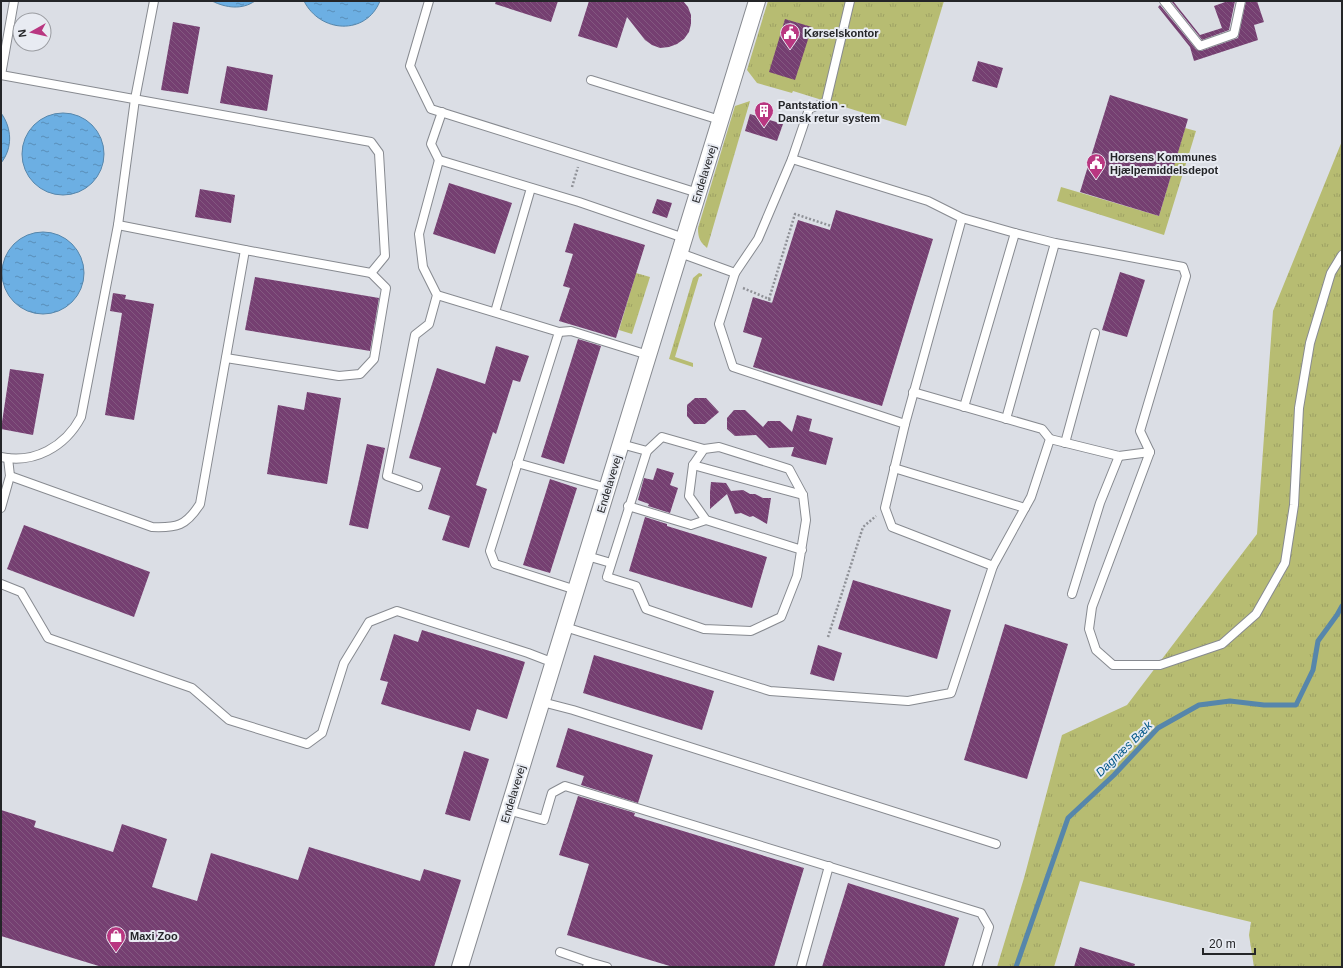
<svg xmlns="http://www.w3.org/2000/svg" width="1343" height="968" viewBox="0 0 1343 968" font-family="Arial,sans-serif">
	<defs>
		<pattern id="grass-tufts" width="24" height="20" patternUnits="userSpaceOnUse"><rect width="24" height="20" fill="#b7bc72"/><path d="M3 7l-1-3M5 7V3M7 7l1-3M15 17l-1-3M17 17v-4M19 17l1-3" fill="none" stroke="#9da163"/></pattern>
		<pattern id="water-ripples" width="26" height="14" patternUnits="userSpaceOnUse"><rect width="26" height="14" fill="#6cafe3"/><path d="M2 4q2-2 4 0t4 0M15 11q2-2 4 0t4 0" fill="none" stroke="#598eb8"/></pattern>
		<pattern id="building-back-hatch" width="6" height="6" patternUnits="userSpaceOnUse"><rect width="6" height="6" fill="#753f71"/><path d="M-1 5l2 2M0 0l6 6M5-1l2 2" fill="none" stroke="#835880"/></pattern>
	</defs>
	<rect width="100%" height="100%" fill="#dbdee5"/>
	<g fill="url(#grass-tufts)">
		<path d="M 768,1 L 944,1 L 906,126 L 793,91 L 792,93 L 757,83 L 747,70 Z"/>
		<path d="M 750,101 L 707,248 C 700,242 698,238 698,228 L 735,106 Z"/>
		<path d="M 1185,128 L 1196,131 L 1164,235 L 1057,201 L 1061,187 L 1159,216 Z"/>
		<path d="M 1342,141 L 1342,967 L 1254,967 L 1249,935 L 1251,922 L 1080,881 L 1054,967 L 997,967 L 1024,878 L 1062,735 L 1127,705 L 1257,534 L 1273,311 Z"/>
		<path d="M 636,273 L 650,277 L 632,334 L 619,330 Z"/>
		<path d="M 699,273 L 702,274 L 702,276 L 699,277 L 675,357 L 693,363 L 693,367 L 669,359 L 693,278 Z"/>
	</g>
	<g fill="url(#water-ripples)" stroke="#5686ab">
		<path d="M 212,1 L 255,1 C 242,10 226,8 212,1 Z"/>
		<path d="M 304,1 L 380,1 C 366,36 320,33 304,1 Z"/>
		<circle cx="63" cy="154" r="41"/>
		<path d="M 1,113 C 12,128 13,148 1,163 Z"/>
		<circle cx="43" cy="273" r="41"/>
	</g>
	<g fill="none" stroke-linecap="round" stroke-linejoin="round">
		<path stroke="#5686ab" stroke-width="5" d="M 1016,967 L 1068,818 L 1114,775 L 1158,728 L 1199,705 L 1230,701 L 1264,705 L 1296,705 L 1313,670 L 1318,641 L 1337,615 L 1342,606"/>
	</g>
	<g fill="url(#building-back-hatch)">
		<path d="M 496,1 L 558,1 L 551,22 L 495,4 Z"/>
		<path d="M 589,1 L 683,1 L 688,7 L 691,15 L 691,24 L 689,32 L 684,39 L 677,44 L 669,47 L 660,48 L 652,45 L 645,40 L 627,17 L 617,48 L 578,36 Z"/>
		<path d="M 1171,1 L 1173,1 L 1200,35 L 1222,28 L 1214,6 L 1228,1 L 1235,1 L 1229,30 L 1202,40 Z"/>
		<path d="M 1246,1 L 1257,1 L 1264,22 L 1254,25 L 1258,40 L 1194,61 L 1190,47 L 1158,7 L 1160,5 L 1196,49 L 1201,51 L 1238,38 Z"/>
		<path d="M 785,19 L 812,27 L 795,80 L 769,72 Z"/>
		<path d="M 173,22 L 200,27 L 188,94 L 161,90 Z"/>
		<path d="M 978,61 L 1003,68 L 997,88 L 972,81 Z"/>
		<path d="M 227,66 L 273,75 L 267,111 L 220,103 Z"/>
		<path d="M 1110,95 L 1188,119 L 1159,216 L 1080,192 Z"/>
		<path d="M 750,114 L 783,124 L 777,141 L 745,131 Z"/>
		<path d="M 449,183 L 512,203 L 495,254 L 433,234 Z"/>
		<path d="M 200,189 L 235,195 L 231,223 L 195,217 Z"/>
		<path d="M 657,199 L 672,203 L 667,218 L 652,213 Z"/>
		<path d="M 836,210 L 933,239 L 882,406 L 753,367 L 762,338 L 743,332 L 753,297 L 772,303 L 798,220 L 830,230 Z"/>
		<path d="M 574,223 L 645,245 L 616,338 L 559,321 L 570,288 L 563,286 L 573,254 L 565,252 Z"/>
		<path d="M 1120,272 L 1145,280 L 1127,337 L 1102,330 Z"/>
		<path d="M 255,277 L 379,298 L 370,351 L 245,330 Z"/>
		<path d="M 113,293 L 126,295 L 125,299 L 154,304 L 134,420 L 105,415 L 122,313 L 110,311 Z"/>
		<path d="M 578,339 L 601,346 L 564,464 L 541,457 Z"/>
		<path d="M 496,346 L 529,356 L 520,382 L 513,380 L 496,434 L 493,432 L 476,485 L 487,489 L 469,548 L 442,540 L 450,516 L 428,509 L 441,468 L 409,458 L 437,368 L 485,384 Z"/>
		<path d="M 10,369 L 44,374 L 33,435 L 1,429 Z"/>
		<path d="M 307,392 L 341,398 L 327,484 L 267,474 L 278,405 L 304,410 Z"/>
		<path d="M 695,398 L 706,398 L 719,412 L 705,424 L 694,424 L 687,416 L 687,405 Z"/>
		<path d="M 734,410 L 745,410 L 763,427 L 768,421 L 780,421 L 792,432 L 797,415 L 812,419 L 809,431 L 833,438 L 826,465 L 791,456 L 794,447 L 769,448 L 756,435 L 735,436 L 727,429 L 727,418 Z"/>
		<path d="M 367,444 L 385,448 L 368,529 L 349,525 Z"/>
		<path d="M 657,468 L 674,473 L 670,485 L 678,488 L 670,513 L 648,506 L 649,504 L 638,500 L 644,478 L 653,480 Z"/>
		<path d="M 550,479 L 577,488 L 550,573 L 523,565 Z"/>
		<path d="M 711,482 L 726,483 L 731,491 L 743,490 L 750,494 L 755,494 L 763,498 L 771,498 L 767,524 L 753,516 L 750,517 L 741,513 L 735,514 L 727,494 L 710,509 L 710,492 Z"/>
		<path d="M 645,517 L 667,524 L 667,526 L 767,557 L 752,608 L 629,571 Z"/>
		<path d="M 24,525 L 150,572 L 134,617 L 7,569 Z"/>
		<path d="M 853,580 L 951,610 L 937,659 L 838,629 Z"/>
		<path d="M 1005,624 L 1068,644 L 1027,779 L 964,760 Z"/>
		<path d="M 422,630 L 525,662 L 507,719 L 477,709 L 470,731 L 381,704 L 388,682 L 380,680 L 394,634 L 418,642 Z"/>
		<path d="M 818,645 L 842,653 L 834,681 L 810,674 Z"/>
		<path d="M 594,655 L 714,691 L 702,730 L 583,693 Z"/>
		<path d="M 568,728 L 653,755 L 638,803 L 581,785 L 584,776 L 556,767 Z"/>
		<path d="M 464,751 L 489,759 L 470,821 L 445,814 Z"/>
		<path d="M 578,796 L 635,813 L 634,816 L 804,868 L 774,967 L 673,967 L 567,935 L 589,864 L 559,855 Z"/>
		<path d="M 1,810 L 36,821 L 34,827 L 113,852 L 122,824 L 167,839 L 152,887 L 197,901 L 211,853 L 298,880 L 309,847 L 420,881 L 424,869 L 461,880 L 434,967 L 102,967 L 1,936 Z"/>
		<path d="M 848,883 L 959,918 L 944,967 L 822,967 Z"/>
		<path d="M 1080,947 L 1135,964 L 1134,967 L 1074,967 Z"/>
	</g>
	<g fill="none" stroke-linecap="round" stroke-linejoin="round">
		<defs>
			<g id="lane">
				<path d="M 429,1 L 410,66 L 431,109 L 698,193"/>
				<path d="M 1164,1 L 1200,46 L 1234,34 L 1241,1"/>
				<path d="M 1,75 L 371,142 L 379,153 L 385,256 L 371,273 L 245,250 L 118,225"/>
				<path d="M 1,75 L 14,1"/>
				<path d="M 591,80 L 720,120"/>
				<path d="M 792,159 L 928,201 L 962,218 L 1015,233 L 1055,243 L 1183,267 L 1186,276 L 1140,431 L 1150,452 L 1092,607 L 1089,629 L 1096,650 L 1113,665 L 1160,665 L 1222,644 L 1256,614 L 1285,563 L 1294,505 L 1299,408 L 1310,343 L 1331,273 L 1342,255"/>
				<path d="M 439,160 L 431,144 L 442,112"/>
				<path d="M 735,273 L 758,239 L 792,159 L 809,109 L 826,102 L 850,1"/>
				<path d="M 437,295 L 559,332 L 490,551 L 495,564 L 576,590"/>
				<path d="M 495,312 L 531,188"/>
				<path d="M 559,332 L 571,331 L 648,355"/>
				<path d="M 226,358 L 339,376 L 360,374 L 374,359 L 386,288 L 371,273"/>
				<path d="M 913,392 L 1042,429 L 1050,439 L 1031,497 L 993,566"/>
				<path d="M 964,407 L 1015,233"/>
				<path d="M 1006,419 L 1055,243"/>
				<path d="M 905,424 L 962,218"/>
				<path d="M 1050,439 L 1119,456 L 1150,452"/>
				<path d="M 1065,443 L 1095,333"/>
				<path d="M 621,444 L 647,451 L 662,437 L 704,449"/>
				<path d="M 647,451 L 607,577 L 636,586 L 646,609 L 704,629 L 751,631 L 781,617 L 797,576 L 806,520 L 803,495 L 789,469 L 719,447 L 704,449 L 693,465 L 689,496 L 706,520 L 802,550"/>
				<path d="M 1,457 C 34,464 65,447 81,417 L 118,225 L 135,99 L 154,1"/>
				<path d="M 517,463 L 607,488"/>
				<path d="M 693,465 L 803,495"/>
				<path d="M 894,468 L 1025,508"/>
				<path d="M 10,476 L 152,527 C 177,528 186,526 200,504 L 245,250"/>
				<path d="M 418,487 L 387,476 L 415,335 L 429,324 L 437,295 L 423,267 L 419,234 L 439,160 L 579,202 L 684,238"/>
				<path d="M 628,506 L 691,525 L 706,520"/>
				<path d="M 1,508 L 10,476 L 8,458"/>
				<path d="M 587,556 L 611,563"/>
				<path d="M 1,584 L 21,592 L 48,638 L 192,688 L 229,720 L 307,744 L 322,733 L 344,663 L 369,622 L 397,611 L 528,653 L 554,663"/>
				<path d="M 1072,594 L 1100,503 L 1119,456"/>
				<path d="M 565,627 L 770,691 L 908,701 L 951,693 L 993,566 L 892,527 L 885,508 L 905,424 L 733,367 L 719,324 L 735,273 L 680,253"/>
				<path d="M 542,702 L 573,710 L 996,844"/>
				<path d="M 508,810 L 544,820 L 552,793 L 565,786 L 981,913 L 989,927 L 977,967"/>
				<path d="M 560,952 L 589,962"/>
				<path d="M 587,967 L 589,962 L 607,967"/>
				<path d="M 801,967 L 829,866"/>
			</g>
			<path id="street" d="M 460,967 L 757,1"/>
		</defs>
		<use href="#lane" stroke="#878a90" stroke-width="10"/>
		<use href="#street" stroke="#878a90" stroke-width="18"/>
		<g stroke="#8f9197" stroke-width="2.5" stroke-dasharray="2 2" stroke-linecap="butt">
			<path d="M 572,187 L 578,167"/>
			<path d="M 743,288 L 769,299 L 795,214 L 831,226"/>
			<path d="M 769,299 L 771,303"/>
			<path d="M 828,637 L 863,527 L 876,516"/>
		</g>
		<use href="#lane" stroke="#fff" stroke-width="8"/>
		<use href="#street" stroke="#fff" stroke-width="16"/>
	</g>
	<defs>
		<symbol id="civic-pin" viewBox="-11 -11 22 30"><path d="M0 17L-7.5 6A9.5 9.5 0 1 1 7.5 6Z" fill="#b93781" stroke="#e8ebf2"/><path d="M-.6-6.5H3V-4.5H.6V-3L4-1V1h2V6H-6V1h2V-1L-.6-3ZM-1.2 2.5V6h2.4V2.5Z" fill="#fff"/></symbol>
		<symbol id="building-pin" viewBox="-11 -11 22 30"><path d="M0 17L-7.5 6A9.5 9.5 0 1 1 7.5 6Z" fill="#b93781" stroke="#e8ebf2"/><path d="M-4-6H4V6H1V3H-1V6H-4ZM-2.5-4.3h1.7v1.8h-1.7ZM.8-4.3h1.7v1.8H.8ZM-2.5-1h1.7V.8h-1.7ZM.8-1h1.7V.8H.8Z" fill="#fff"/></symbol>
		<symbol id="shop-pin" viewBox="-11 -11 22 30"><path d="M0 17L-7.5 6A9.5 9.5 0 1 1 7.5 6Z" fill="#b93781" stroke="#e8ebf2"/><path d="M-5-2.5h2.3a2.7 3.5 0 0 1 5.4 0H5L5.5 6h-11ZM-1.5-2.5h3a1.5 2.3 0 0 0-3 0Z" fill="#fff"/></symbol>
	</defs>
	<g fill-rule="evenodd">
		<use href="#civic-pin" x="779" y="22" width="22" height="30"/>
		<use href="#building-pin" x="753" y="100" width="22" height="30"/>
		<use href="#civic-pin" x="1085" y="152" width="22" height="30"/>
		<use href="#shop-pin" x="105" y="925" width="22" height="30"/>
	</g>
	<g text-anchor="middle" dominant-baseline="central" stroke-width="4" stroke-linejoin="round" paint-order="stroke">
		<g font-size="11" font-weight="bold" fill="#242528" stroke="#e8ebf2" text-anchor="start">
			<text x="804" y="33">Kørselskontor</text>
			<text x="778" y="105">Pantstation -<tspan x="778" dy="13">Dansk retur system</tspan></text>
			<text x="1110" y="157">Horsens Kommunes<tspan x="1110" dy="13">Hjælpemiddelsdepot</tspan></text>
			<text x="130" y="936">Maxi Zoo</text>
		</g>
		<g font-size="11" fill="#242528" stroke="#e8ebf2">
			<text transform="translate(704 174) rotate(-73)">Endelavevej</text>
			<text transform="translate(609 484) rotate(-73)">Endelavevej</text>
			<text transform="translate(513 794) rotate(-73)">Endelavevej</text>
		</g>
		<g font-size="12" font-style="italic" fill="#005787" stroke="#e8ebf2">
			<text transform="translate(1124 749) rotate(-44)">Dagnæs Bæk</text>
		</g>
	</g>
	<rect width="1343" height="968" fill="none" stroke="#242528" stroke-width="4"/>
	<g transform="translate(32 32) rotate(262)"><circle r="19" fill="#e8ebf2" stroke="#9a9ca1"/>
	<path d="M0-3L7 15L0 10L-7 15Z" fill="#b93781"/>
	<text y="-6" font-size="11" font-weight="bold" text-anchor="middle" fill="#242528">N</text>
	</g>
	<path d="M1203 948v6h52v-6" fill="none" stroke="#242528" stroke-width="2"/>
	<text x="1209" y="948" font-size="12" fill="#242528" stroke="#e8ebf2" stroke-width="3" paint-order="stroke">20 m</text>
</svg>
